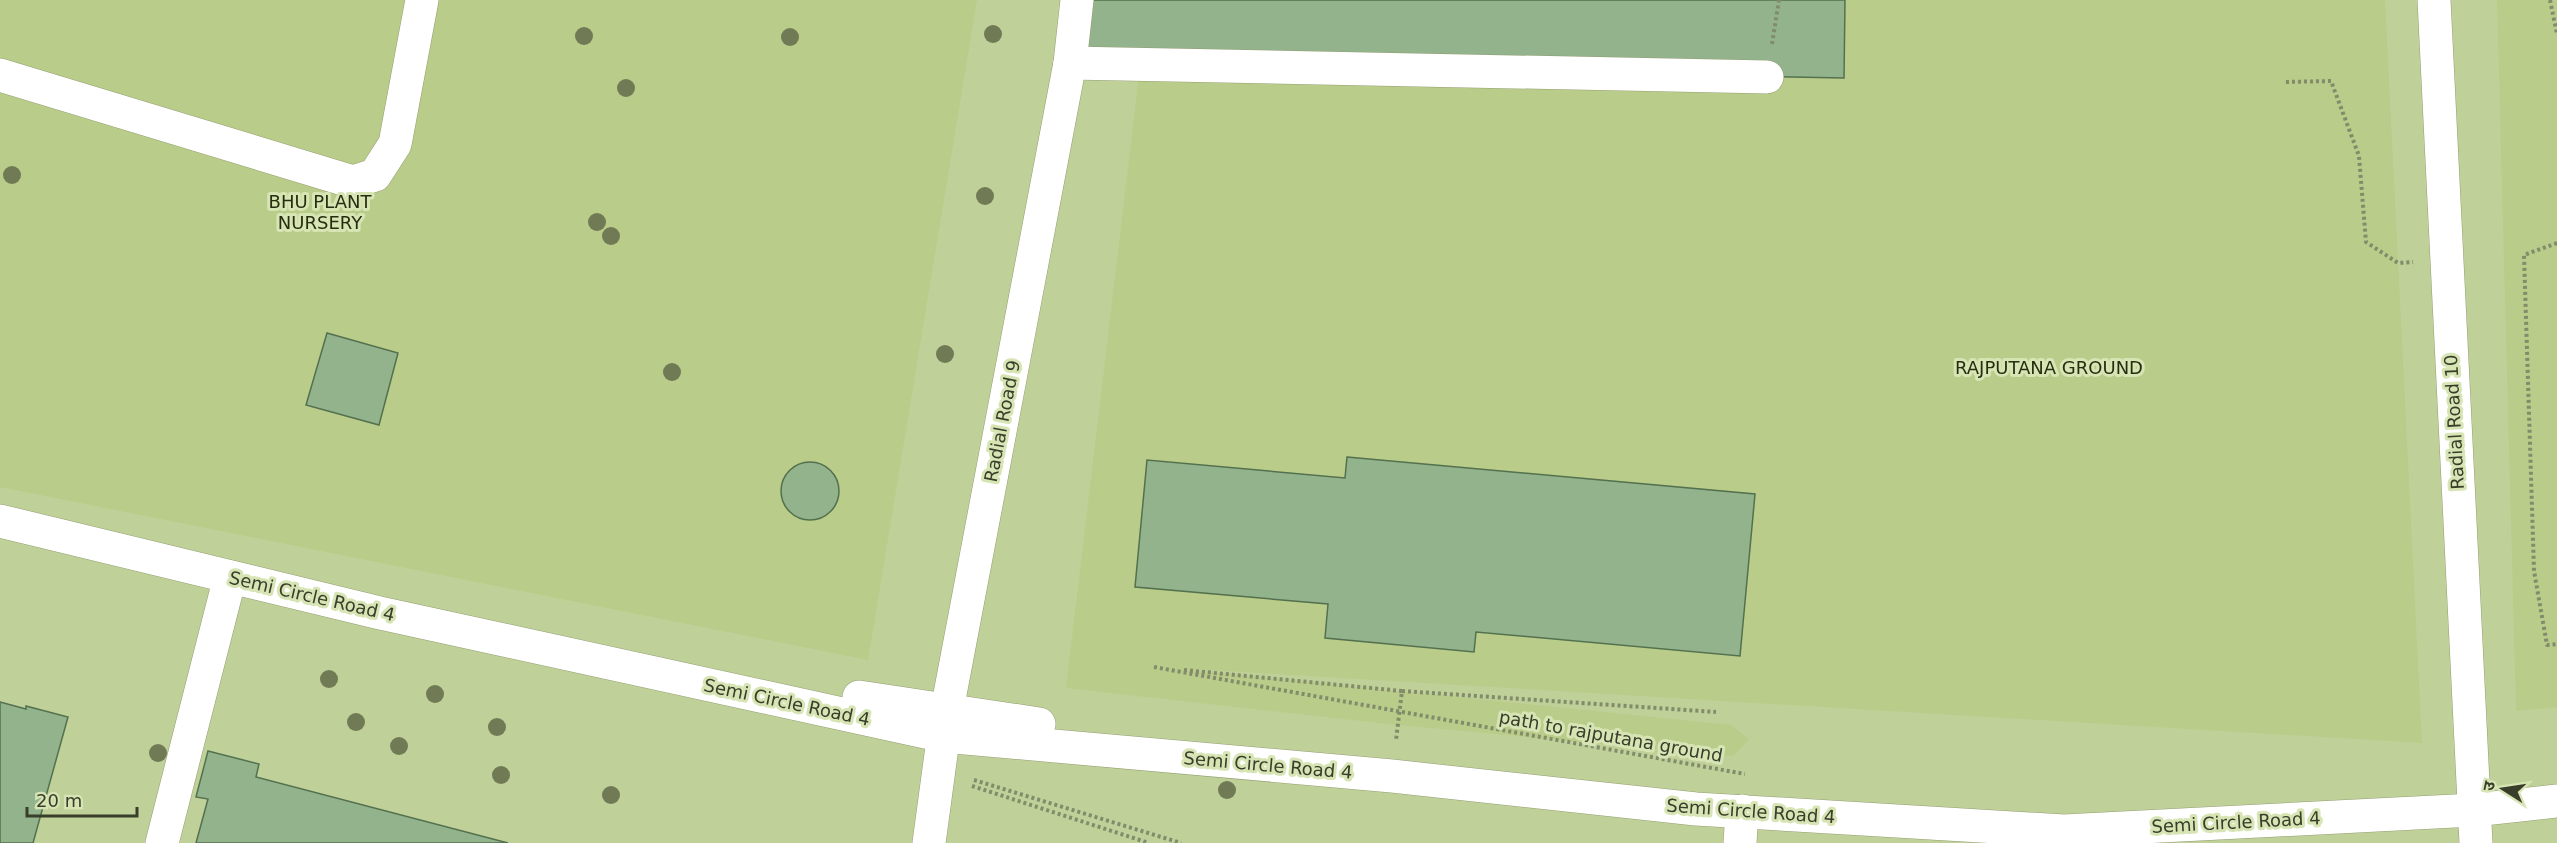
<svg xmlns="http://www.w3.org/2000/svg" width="2557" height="843" viewBox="0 0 2557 843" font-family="'DejaVu Sans','Noto Sans Devanagari',sans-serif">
	<rect width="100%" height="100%" fill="#cad8a8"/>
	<rect fill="#c0d099" x="0" y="0" width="2557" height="843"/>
	<g fill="#bacc89">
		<path d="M 0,0 L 977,0 L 868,660 L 0,487 Z"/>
		<path d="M 1845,0 L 2385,0 L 2422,743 L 1175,668 L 1731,725 L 1749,739 L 1733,756 L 1398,725 L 1066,688 L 1139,76 L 1844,78 Z"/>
		<path d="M 2497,0 L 2557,0 L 2557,707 L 2516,711 Z"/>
	</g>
	<g fill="#92b38c" stroke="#53714e" stroke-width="1.5">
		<path d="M 1077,0 L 1845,0 L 1844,78 L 1070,63 Z"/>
		<path d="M 327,333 L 398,353 L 379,425 L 306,405 Z"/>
		<path d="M 1347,457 L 1755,494 L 1740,656 L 1476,632 L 1474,652 L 1325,638 L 1328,604 L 1135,587 L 1147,460 L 1345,478 Z"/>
		<circle cx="810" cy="491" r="29"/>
		<path d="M 0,702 L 26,709 L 26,706 L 68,717 L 33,843 L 0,843 Z"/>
		<path d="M 208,751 L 259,764 L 256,777 L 508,843 L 196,843 L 208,799 L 196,797 Z"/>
	</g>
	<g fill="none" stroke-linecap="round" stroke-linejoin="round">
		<defs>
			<g id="minor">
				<path d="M 2434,0 L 2476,843"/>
				<path d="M 1070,63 L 1767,77"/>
				<path d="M 0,75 L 353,182 L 375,175 L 395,144 L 422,0"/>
				<path d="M 0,521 L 380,613 L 943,736 L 1392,776 L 1696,809 L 2064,831 L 2474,810 L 2557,801"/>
				<path d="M 859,697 L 1039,724"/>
				<path d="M 162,843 L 230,577"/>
				<path d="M 929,843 L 947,710 L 1070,63 L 1077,0"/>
				<path d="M 1740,843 L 1742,811"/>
			</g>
		</defs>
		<use href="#minor" stroke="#939f72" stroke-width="34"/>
		<g stroke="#828c6a" stroke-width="4" stroke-dasharray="3 3" stroke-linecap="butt">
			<path d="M 2550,0 L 2557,34"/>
			<path d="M 1772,44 L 1779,0"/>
			<path d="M 2286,82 L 2331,81 L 2359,156 L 2366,242 L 2398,263 L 2413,262"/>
			<path d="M 2557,243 L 2524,255 L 2534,571 L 2547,645 L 2557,644"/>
			<path d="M 1154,667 L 1745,774"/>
			<path d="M 1184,670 L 1402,691 L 1396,740"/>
			<path d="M 1402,691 L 1716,712"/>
			<path d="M 974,780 L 1181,843"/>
			<path d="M 972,786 L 1149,843"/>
		</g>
		<use href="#minor" stroke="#fff" stroke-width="33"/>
	</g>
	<g fill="#707a54">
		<circle cx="993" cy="34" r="9"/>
		<circle cx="584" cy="36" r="9"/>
		<circle cx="790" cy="37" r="9"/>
		<circle cx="626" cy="88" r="9"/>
		<circle cx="12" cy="175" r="9"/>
		<circle cx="985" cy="196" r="9"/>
		<circle cx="597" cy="222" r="9"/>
		<circle cx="611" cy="236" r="9"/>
		<circle cx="945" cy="354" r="9"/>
		<circle cx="672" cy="372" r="9"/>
		<circle cx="329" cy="679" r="9"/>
		<circle cx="435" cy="694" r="9"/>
		<circle cx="356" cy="722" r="9"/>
		<circle cx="497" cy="727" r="9"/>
		<circle cx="399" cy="746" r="9"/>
		<circle cx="158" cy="753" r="9"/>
		<circle cx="501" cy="775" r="9"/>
		<circle cx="1227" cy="790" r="9"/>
		<circle cx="611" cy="795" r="9"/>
	</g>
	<g text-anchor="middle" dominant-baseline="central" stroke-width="6" stroke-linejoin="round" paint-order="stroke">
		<g font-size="18" fill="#272e10" stroke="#d7e5b5">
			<text x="320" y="201">BHU PLANT<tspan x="320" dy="21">NURSERY</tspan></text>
			<text x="2049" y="367">RAJPUTANA GROUND</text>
		</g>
		<g font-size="18" fill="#393e2b" stroke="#d7e5b5">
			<text transform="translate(1002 421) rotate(-79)">Radial Road 9</text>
			<text transform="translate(2454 422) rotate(-93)">Radial Road 10</text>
			<text transform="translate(312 596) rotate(13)">Semi Circle Road 4</text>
			<text transform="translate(787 702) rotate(12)">Semi Circle Road 4</text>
			<text transform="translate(1611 736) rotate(10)">path to rajputana ground</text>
			<text transform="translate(1268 765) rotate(5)">Semi Circle Road 4</text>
			<text transform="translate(1751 811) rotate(4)">Semi Circle Road 4</text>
			<text transform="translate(2236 822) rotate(-3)">Semi Circle Road 4</text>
		</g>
	</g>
	<g transform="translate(2503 789) rotate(282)" stroke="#d7e5b5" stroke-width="4.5" paint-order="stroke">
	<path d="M0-4.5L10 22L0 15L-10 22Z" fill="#393e2b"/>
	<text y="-9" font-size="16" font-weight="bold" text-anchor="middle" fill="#393e2b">उ</text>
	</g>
	<path d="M27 807v9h110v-9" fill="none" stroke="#393e2b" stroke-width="3"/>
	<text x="36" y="807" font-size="18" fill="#393e2b" stroke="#d7e5b5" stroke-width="4.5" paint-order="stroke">20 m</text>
</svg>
